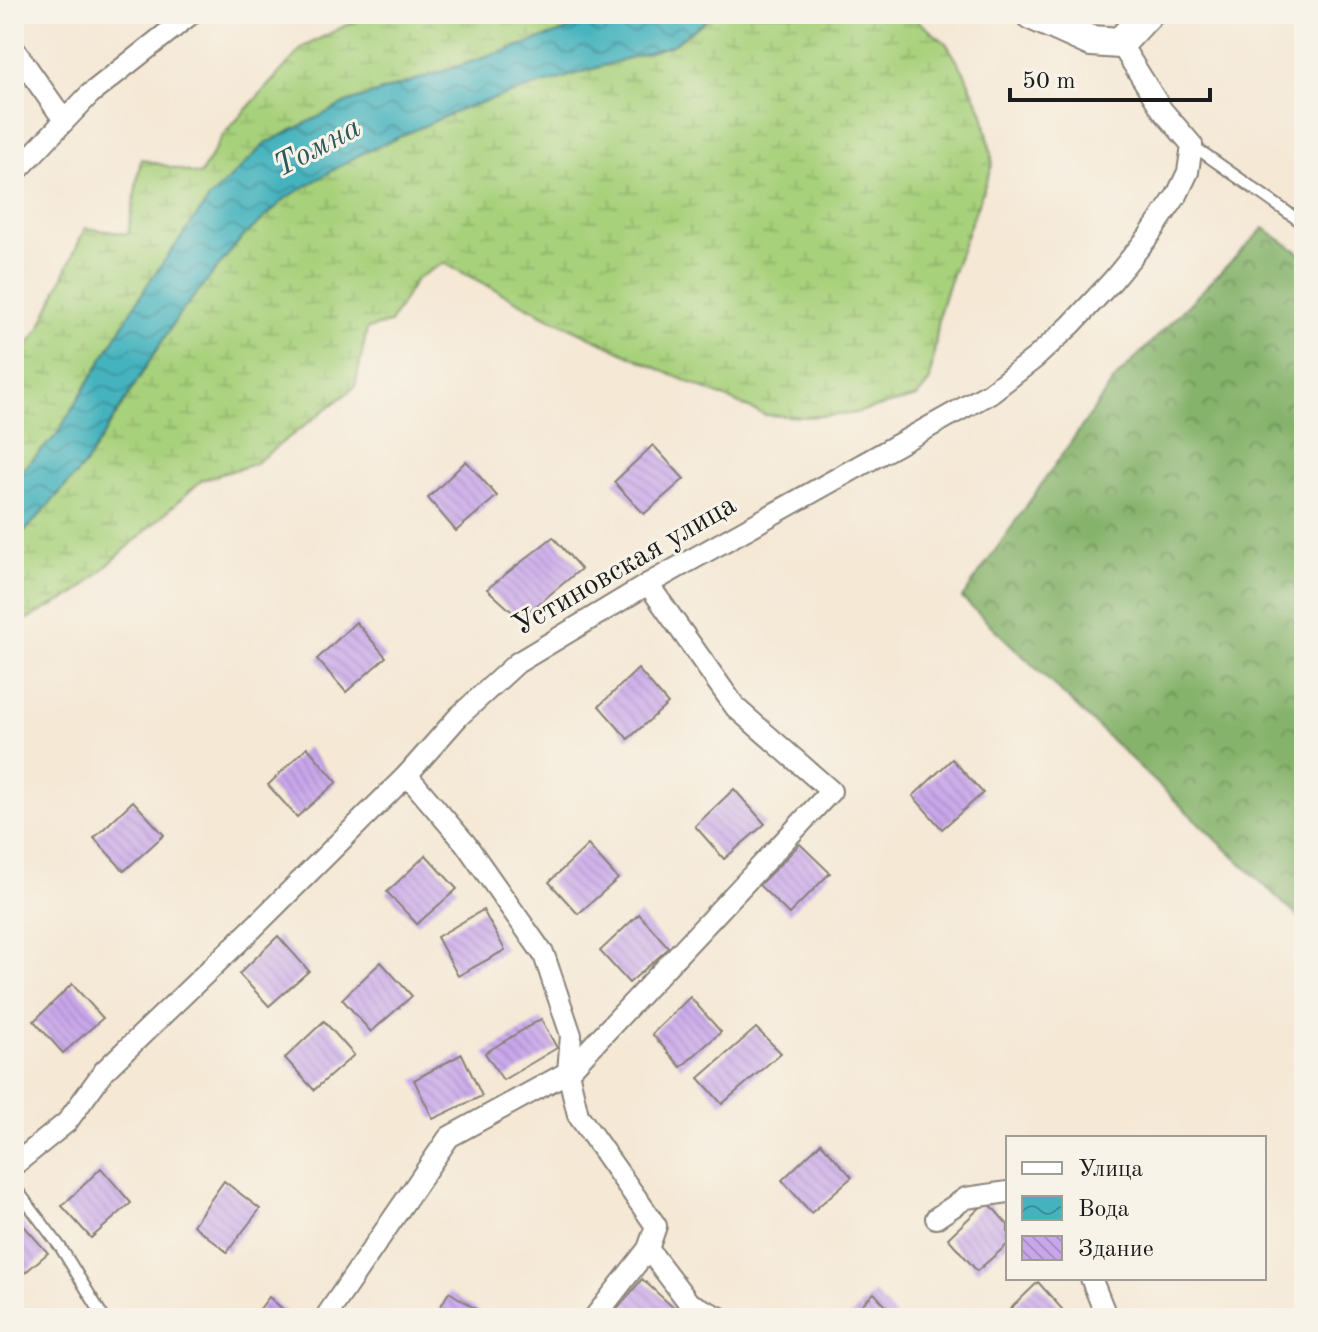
<svg xmlns="http://www.w3.org/2000/svg" width="1318" height="1332" viewBox="0 0 1318 1332" font-family="'Old Standard TT',serif">
	<defs>
		<pattern id="forest-crowns" width="20" height="18" patternUnits="userSpaceOnUse" patternTransform="scale(2)"><rect width="20" height="18" fill="#86b36c"/><path d="M2 6a3 3 0 1 1 6 0M12 15a3 3 0 1 1 6 0" fill="none" stroke="#6d9158"/></pattern>
		<pattern id="wetland-marsh" width="20" height="14" patternUnits="userSpaceOnUse" patternTransform="scale(2)"><rect width="20" height="14" fill="#a8d17c"/><path d="M1 5h8M5 5V1M11 12h8M15 12V8" fill="none" stroke="#90b36b"/></pattern>
		<pattern id="water-waves" width="16" height="10" patternUnits="userSpaceOnUse" patternTransform="scale(2)"><rect width="16" height="10" fill="#44b3be"/><path d="M0 5q4-4 8 0t8 0" fill="none" stroke="#38919a"/></pattern>
		<pattern id="building-back-hatch" width="6" height="6" patternUnits="userSpaceOnUse" patternTransform="scale(2)"><rect width="6" height="6" fill="#c8a6ea"/><path d="M-1 5l2 2M0 0l6 6M5-1l2 2" fill="none" stroke="#ab8ec8"/></pattern>
	</defs>
	<rect width="100%" height="100%" fill="#f7f3e8"/>
	<filter id="ink" filterUnits="userSpaceOnUse"><feTurbulence type="fractalNoise" baseFrequency=".0125" numOctaves="2"/><feDisplacementMap in="SourceGraphic" scale="16" xChannelSelector="R" yChannelSelector="G"/><feConvolveMatrix kernelMatrix="1 2 1 2 8 2 1 2 1" color-interpolation-filters="sRGB"/></filter>
	<filter id="wash" filterUnits="userSpaceOnUse"><feTurbulence type="fractalNoise" baseFrequency=".006" numOctaves="4" result="noise"/><feDisplacementMap in="SourceGraphic" scale="32" xChannelSelector="R" yChannelSelector="G"/><feGaussianBlur stdDeviation="1.8" result="paint"/><feColorMatrix in="noise" values="0 0 0 0 0 0 0 0 0 0 0 0 0 0 0 0 0 1.4 0 .05"/><feComposite in="paint" operator="in"/></filter>
	<g filter="url(#wash)">
		<rect width="100%" height="100%" fill="#f5e8d5"/>
		<path fill="url(#forest-crowns)" stroke="#516844" stroke-width="2" d="M 1264,228 L 1304,256 L 1304,923 L 962,598 L 1115,379 Z"/>
		<g fill="url(#wetland-marsh)" stroke="#62764c" stroke-width="2">
			<path d="M 368,14 L 606,14 L 559,33 L 346,103 L 265,144 L 149,282 L 56,436 L 14,478 L 14,365 L 40,328 L 85,228 L 128,234 L 141,159 L 200,175 L 223,135 L 303,47 Z"/>
			<path d="M 715,14 L 909,14 L 946,43 L 964,72 L 983,113 L 993,163 L 947,288 L 940,311 L 930,381 L 917,397 L 851,414 L 805,417 L 765,415 L 663,371 L 546,316 L 444,263 L 416,279 L 390,323 L 367,329 L 355,387 L 254,464 L 202,480 L 77,593 L 14,626 L 14,538 L 27,529 L 84,466 L 178,316 L 240,240 L 286,198 L 360,154 L 464,108 L 672,45 Z"/>
		</g>
		<path fill="url(#water-waves)" stroke="#30686d" stroke-width="2" d="M 606,14 L 715,14 L 672,45 L 464,108 L 361,154 L 286,198 L 240,240 L 178,316 L 84,466 L 27,529 L 14,538 L 14,478 L 56,436 L 149,282 L 209,199 L 265,144 L 346,103 L 559,33 Z"/>
		<g id="blocks">
			<g fill="url(#building-back-hatch)">
				<path d="M 653,445 L 684,479 L 644,514 L 614,482 Z"/>
				<path d="M 466,461 L 497,496 L 456,531 L 428,498 Z"/>
				<path d="M 553,537 L 581,569 L 520,619 L 487,589 Z"/>
				<path d="M 356,622 L 386,657 L 346,692 L 317,659 Z"/>
				<path d="M 638,669 L 668,704 L 628,739 L 599,706 Z"/>
				<path d="M 307,747 L 337,782 L 297,817 L 268,785 Z"/>
				<path d="M 952,759 L 983,793 L 942,829 L 913,796 Z"/>
				<path d="M 734,789 L 765,824 L 724,859 L 695,826 Z"/>
				<path d="M 133,801 L 164,835 L 124,871 L 94,838 Z"/>
				<path d="M 800,844 L 830,873 L 789,914 L 759,885 Z"/>
				<path d="M 588,845 L 618,879 L 578,914 L 549,882 Z"/>
				<path d="M 426,855 L 457,889 L 417,924 L 387,892 Z"/>
				<path d="M 483,910 L 505,950 L 458,976 L 437,937 Z"/>
				<path d="M 639,914 L 669,948 L 629,983 L 600,951 Z"/>
				<path d="M 278,936 L 309,971 L 269,1006 L 239,974 Z"/>
				<path d="M 381,962 L 412,996 L 371,1032 L 342,999 Z"/>
				<path d="M 72,984 L 103,1018 L 63,1053 L 34,1021 Z"/>
				<path d="M 690,997 L 721,1032 L 681,1067 L 652,1034 Z"/>
				<path d="M 541,1019 L 557,1048 L 503,1080 L 485,1053 Z"/>
				<path d="M 324,1021 L 354,1055 L 314,1090 L 285,1058 Z"/>
				<path d="M 756,1028 L 781,1053 L 722,1104 L 699,1078 Z"/>
				<path d="M 462,1054 L 482,1096 L 433,1119 L 414,1080 Z"/>
				<path d="M 821,1143 L 852,1177 L 811,1213 L 782,1180 Z"/>
				<path d="M 101,1168 L 131,1203 L 91,1238 L 62,1206 Z"/>
				<path d="M 224,1181 L 260,1209 L 227,1252 L 193,1225 Z"/>
				<path d="M 987,1201 L 1008,1225 L 1008,1244 L 977,1271 L 948,1238 Z"/>
				<path d="M 17,1218 L 48,1253 L 14,1282 L 14,1221 Z"/>
				<path d="M 642,1279 L 676,1310 L 669,1318 L 610,1318 Z"/>
				<path d="M 1038,1282 L 1069,1317 L 1001,1318 Z"/>
				<path d="M 449,1292 L 490,1318 L 434,1318 Z"/>
				<path d="M 874,1293 L 897,1318 L 848,1318 Z"/>
				<path d="M 269,1297 L 293,1318 L 253,1318 Z"/>
			</g>
		</g>
	</g>
	<g filter="url(#ink)">
		<use href="#blocks" fill-opacity="0" stroke="#888278" stroke-width="2"/>
		<g fill="none" stroke-linecap="round" stroke-linejoin="round">
			<defs>
				<g id="lane">
					<path d="M 1192,145 L 1304,224"/>
					<path d="M 14,1186 L 61,1248 L 104,1318"/>
				</g>
				<g id="street">
					<path d="M 14,49 L 64,120"/>
					<path d="M 14,174 L 90,94 L 191,14"/>
					<path d="M 407,775 L 465,843 L 544,955 L 571,1035 L 568,1072 L 578,1115 L 656,1226 L 648,1249 L 594,1318"/>
					<path d="M 14,1165 L 67,1122 L 104,1071 L 251,930 L 407,775 L 459,716 L 517,663 L 648,584 L 990,393 L 1035,358 L 1071,325 L 1113,280 L 1148,237 L 1177,195 L 1188,172 L 1192,145 L 1162,110 L 1120,43"/>
					<path d="M 936,1218 L 966,1198 L 1008,1192"/>
					<path d="M 648,1249 L 689,1303 L 721,1318"/>
					<path d="M 1091,1278 L 1107,1318"/>
					<path d="M 325,1318 L 449,1137 L 568,1072 L 831,791 L 736,708 L 648,584"/>
				</g>
				<path id="secondary" d="M 1031,14 L 1091,41 L 1120,43 L 1147,14"/>
			</defs>
			<use href="#lane" stroke="#888278" stroke-width="14"/>
			<use href="#street" stroke="#888278" stroke-width="24"/>
			<use href="#secondary" stroke="#888278" stroke-width="34"/>
			<use href="#lane" stroke="#fff" stroke-width="10"/>
			<use href="#street" stroke="#fff" stroke-width="20"/>
			<use href="#secondary" stroke="#fff" stroke-width="30"/>
		</g>
	</g>
	<g text-anchor="middle" dominant-baseline="central" stroke-width="6" stroke-linejoin="round" paint-order="stroke">
		<g font-size="30" fill="#1c1c1c" stroke="#f7f3e8">
			<text transform="translate(625 566) rotate(-30)">Устиновская улица</text>
		</g>
		<g font-size="32" font-style="italic" fill="#2c585d" stroke="#f7f3e8">
			<text transform="translate(318 148) rotate(-28)">Томна</text>
		</g>
	</g>
	<rect width="1318" height="1332" fill="none" stroke="#f7f3e8" stroke-width="48"/>
	<rect x="1006" y="1136" width="260" height="144" fill="#f7f3e8" stroke="#9f9d96" stroke-width="2"/>
	<rect x="1022" y="1162" width="40" height="12" fill="#ffffff" stroke="#9f9d96" stroke-width="2"/>
	<text x="1078" y="1176" font-size="24" fill="#1c1c1c">Улица</text>
	<rect x="1022" y="1196" width="40" height="24" fill="url(#water-waves)" stroke="#9f9d96" stroke-width="2"/>
	<text x="1078" y="1216" font-size="24" fill="#1c1c1c">Вода</text>
	<rect x="1022" y="1236" width="40" height="24" fill="url(#building-back-hatch)" stroke="#9f9d96" stroke-width="2"/>
	<text x="1078" y="1256" font-size="24" fill="#1c1c1c">Здание</text>
	<path d="M1010 88v12h200v-12" fill="none" stroke="#1c1c1c" stroke-width="4"/>
	<text x="1022" y="88" font-size="24" fill="#1c1c1c" stroke="#f7f3e8" stroke-width="6" paint-order="stroke">50 m</text>
</svg>
